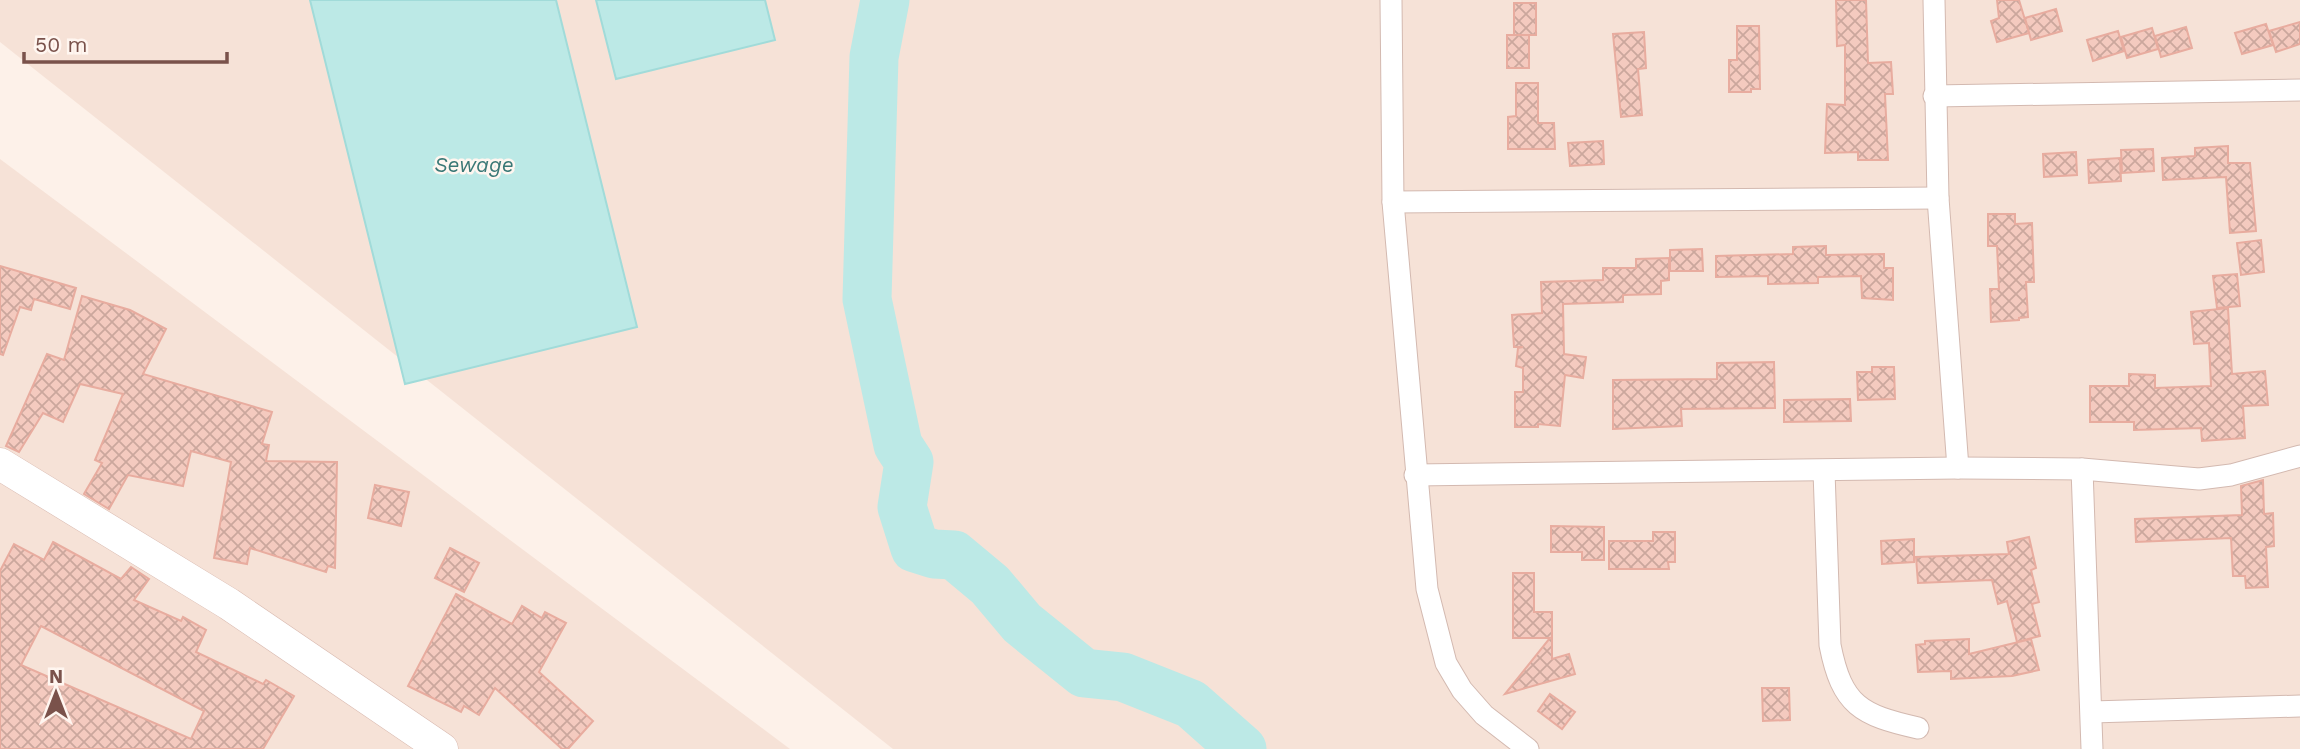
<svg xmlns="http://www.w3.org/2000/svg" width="2300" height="749" viewBox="0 0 2300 749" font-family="'Work Sans',sans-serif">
	<defs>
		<pattern id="building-cross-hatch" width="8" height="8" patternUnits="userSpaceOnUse" patternTransform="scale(1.75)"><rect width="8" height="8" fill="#f4cabf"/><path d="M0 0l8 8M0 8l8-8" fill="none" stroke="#cba79d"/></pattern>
	</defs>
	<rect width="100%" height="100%" fill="#fdf1e9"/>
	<g fill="#f6e2d7">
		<path d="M 0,0 L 2300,0 L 2300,749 L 893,749 L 0,42 Z"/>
		<path d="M 0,159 L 790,749 L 0,749 Z"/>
	</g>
	<g fill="#bce9e6" stroke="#a1dbd9" stroke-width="2">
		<path d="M 310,0 L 556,0 L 637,327 L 405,384 Z"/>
		<path d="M 596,0 L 765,0 L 775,40 L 616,79 Z"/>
	</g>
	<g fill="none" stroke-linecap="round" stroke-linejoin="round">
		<path stroke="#bce9e6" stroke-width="49" d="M 885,0 L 874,57 L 867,299 L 898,445 L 909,462 L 902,507 L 915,548 L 934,554 L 954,555 L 990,585 L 1022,623 L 1084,673 L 1123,677 L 1191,704 L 1242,749"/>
	</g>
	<g fill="url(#building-cross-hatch)" stroke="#e8ac9f" stroke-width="2" fill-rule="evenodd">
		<path d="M 1836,0 L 1866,0 L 1868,63 L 1891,62 L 1893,94 L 1885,94 L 1888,160 L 1858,160 L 1858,152 L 1825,153 L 1827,104 L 1845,105 L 1845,45 L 1837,46 Z"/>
		<path d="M 1997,0 L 2019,0 L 2029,33 L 1997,42 L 1991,21 L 1999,18 Z"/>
		<rect x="1514" y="3" width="22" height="32"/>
		<path d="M 2056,9 L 2062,31 L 2031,40 L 2025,18 Z"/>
		<path d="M 2300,22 L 2300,44 L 2276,52 L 2269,31 Z"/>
		<path d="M 2266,24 L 2273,45 L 2242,54 L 2235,33 Z"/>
		<path d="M 1737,26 L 1759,26 L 1760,89 L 1751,89 L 1751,92 L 1729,92 L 1729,60 L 1737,60 Z"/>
		<path d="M 2186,27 L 2192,48 L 2161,57 L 2155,36 Z"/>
		<path d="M 2152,28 L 2158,49 L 2127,58 L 2121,37 Z"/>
		<path d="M 2118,31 L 2124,51 L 2093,61 L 2087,40 Z"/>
		<path d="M 1644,32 L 1646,68 L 1638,69 L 1642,115 L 1621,117 L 1613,34 Z"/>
		<rect x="1507" y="35" width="22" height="33"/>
		<path d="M 1516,83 L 1538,83 L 1538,123 L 1554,123 L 1555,149 L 1508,149 L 1508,117 L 1516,116 Z"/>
		<path d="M 1603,141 L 1604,164 L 1570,166 L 1568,143 Z"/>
		<path d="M 2228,146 L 2228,163 L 2250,163 L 2256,231 L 2230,233 L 2226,177 L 2163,180 L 2162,158 L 2195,156 L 2195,148 Z"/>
		<path d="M 2153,149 L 2154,171 L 2122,173 L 2121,150 Z"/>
		<path d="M 2076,152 L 2077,175 L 2044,177 L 2043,154 Z"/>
		<path d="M 2120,158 L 2121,181 L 2089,183 L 2088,160 Z"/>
		<path d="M 1988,214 L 2015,214 L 2015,224 L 2032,223 L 2034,282 L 2026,282 L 2028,317 L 2019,318 L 2019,320 L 1991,322 L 1990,289 L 1999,289 L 1997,246 L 1988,246 Z"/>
		<path d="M 2261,240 L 2264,272 L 2241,275 L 2237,243 Z"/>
		<path d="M 1826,246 L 1826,255 L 1884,254 L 1884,268 L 1893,268 L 1893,300 L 1862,298 L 1861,276 L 1818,277 L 1818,283 L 1768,284 L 1768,276 L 1716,277 L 1716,256 L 1793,254 L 1793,247 Z"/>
		<path d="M 1702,249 L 1703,271 L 1670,271 L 1670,250 Z"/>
		<path d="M 1669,258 L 1669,280 L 1661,281 L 1661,294 L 1623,295 L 1623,302 L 1563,304 L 1564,354 L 1586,357 L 1583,378 L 1565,375 L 1560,426 L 1538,424 L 1538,427 L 1515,427 L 1515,392 L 1523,392 L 1523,368 L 1516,366 L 1518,348 L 1523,347 L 1514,347 L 1512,315 L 1542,313 L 1541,282 L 1603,280 L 1603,268 L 1636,268 L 1636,259 Z"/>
		<path d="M 0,266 L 76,288 L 70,309 L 34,299 L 31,310 L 20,307 L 3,355 L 0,354 Z"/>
		<path d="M 2237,274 L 2240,306 L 2217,308 L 2213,276 Z"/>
		<path d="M 82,296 L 130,310 L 166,329 L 143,374 L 272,412 L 262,444 L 269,445 L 266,461 L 337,462 L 335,568 L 328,566 L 326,572 L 250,548 L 247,564 L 214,558 L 231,462 L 191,451 L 183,486 L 128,475 L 109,509 L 84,494 L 102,463 L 95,460 L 123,394 L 80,384 L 63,422 L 43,413 L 19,452 L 6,446 L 47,354 L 64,360 Z"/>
		<path d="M 2228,308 L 2232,374 L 2265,371 L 2268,405 L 2243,406 L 2245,438 L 2202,441 L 2201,428 L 2134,430 L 2134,422 L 2090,422 L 2090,386 L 2129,386 L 2129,374 L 2155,375 L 2155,388 L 2211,386 L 2209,343 L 2194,344 L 2191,312 Z"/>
		<path d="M 1774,362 L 1775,408 L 1681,409 L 1682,426 L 1613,429 L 1613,380 L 1717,379 L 1717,363 Z"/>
		<path d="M 1872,367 L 1894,367 L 1895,399 L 1858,400 L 1857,372 L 1872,372 Z"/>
		<path d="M 1850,399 L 1851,421 L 1784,422 L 1784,400 Z"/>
		<path d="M 2263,480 L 2264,514 L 2273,513 L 2274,546 L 2266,547 L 2268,587 L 2246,588 L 2245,576 L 2233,576 L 2231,538 L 2136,542 L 2135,519 L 2242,515 L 2241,486 Z"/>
		<path d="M 375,485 L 409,492 L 401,526 L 368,518 Z"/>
		<path d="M 1551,526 L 1604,527 L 1604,560 L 1582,560 L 1582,552 L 1551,552 Z"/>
		<path d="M 1653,532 L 1675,532 L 1675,562 L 1668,562 L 1669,569 L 1609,569 L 1609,541 L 1653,541 Z"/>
		<path d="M 2029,537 L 2036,568 L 2031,570 L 2039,602 L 2032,604 L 2040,636 L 2017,642 L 2007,601 L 1998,604 L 1992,580 L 1918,583 L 1916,557 L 2009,554 L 2007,542 Z"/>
		<path d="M 1914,539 L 1914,562 L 1882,564 L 1881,541 Z"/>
		<path d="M 53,542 L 121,579 L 131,567 L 149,579 L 134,600 L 181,621 L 183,617 L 206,630 L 196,652 L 263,684 L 266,680 L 294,696 L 263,749 L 0,749 L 0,571 L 14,544 L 44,560 ZM 41,626 L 204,711 L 191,739 L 21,665 Z"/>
		<path d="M 450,548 L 479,563 L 464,592 L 435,578 Z"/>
		<path d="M 1513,573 L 1534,573 L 1534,612 L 1552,612 L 1552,659 L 1569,654 L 1575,674 L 1505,694 L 1550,638 L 1513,638 Z"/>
		<path d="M 456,594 L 512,624 L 522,606 L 542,618 L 545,612 L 566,623 L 539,672 L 593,721 L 568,749 L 562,749 L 495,688 L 479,715 L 464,706 L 461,712 L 408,686 Z"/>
		<path d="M 1969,639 L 1969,654 L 2031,639 L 2039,670 L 2012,676 L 1951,679 L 1951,671 L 1918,672 L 1916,645 L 1925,644 L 1925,641 Z"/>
		<path d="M 1762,688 L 1789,688 L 1790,720 L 1763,721 Z"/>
		<path d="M 1550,694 L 1575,712 L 1562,729 L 1538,711 Z"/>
	</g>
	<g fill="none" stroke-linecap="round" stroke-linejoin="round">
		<defs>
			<g id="street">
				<path d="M 1391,0 L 1393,202 L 1427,589 L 1446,663 L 1462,690 L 1484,715 L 1528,749"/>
				<path d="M 1934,0 L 1938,198 L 1958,468"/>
				<path d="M 1934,96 L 2300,90"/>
				<path d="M 1393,202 L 1938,198"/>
				<path d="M 2082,469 L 2092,749"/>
				<path d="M 1824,471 L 1830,645 C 1842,706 1861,715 1918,728"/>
				<path d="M 1415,475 L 1958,468 L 2082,469 L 2199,479 L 2231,475 L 2300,456"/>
				<path d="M 2092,712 L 2300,706"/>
			</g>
			<path id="secondary" d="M 0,464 L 229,604 L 442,749"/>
		</defs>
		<use href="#street" stroke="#d3b9b0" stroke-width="23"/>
		<use href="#secondary" stroke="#d9bab0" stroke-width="33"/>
		<use href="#street" stroke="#fff" stroke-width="21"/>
		<use href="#secondary" stroke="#fff" stroke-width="32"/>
	</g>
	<g text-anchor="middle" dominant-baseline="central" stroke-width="5" stroke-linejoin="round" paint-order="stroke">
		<g font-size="21" font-style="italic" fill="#3a7876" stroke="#fff6f0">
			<text x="474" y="164">Sewage</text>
		</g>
	</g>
	<g transform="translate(56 693)" stroke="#fff6f0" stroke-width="5" paint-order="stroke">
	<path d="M0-5L12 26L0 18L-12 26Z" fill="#7a524b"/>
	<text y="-10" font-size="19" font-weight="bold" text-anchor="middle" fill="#7a524b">N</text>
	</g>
	<path d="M24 52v10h203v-10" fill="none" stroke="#7a524b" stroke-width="3.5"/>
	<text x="35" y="52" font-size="21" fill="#7a524b" stroke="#fff6f0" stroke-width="5" paint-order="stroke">50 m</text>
</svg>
